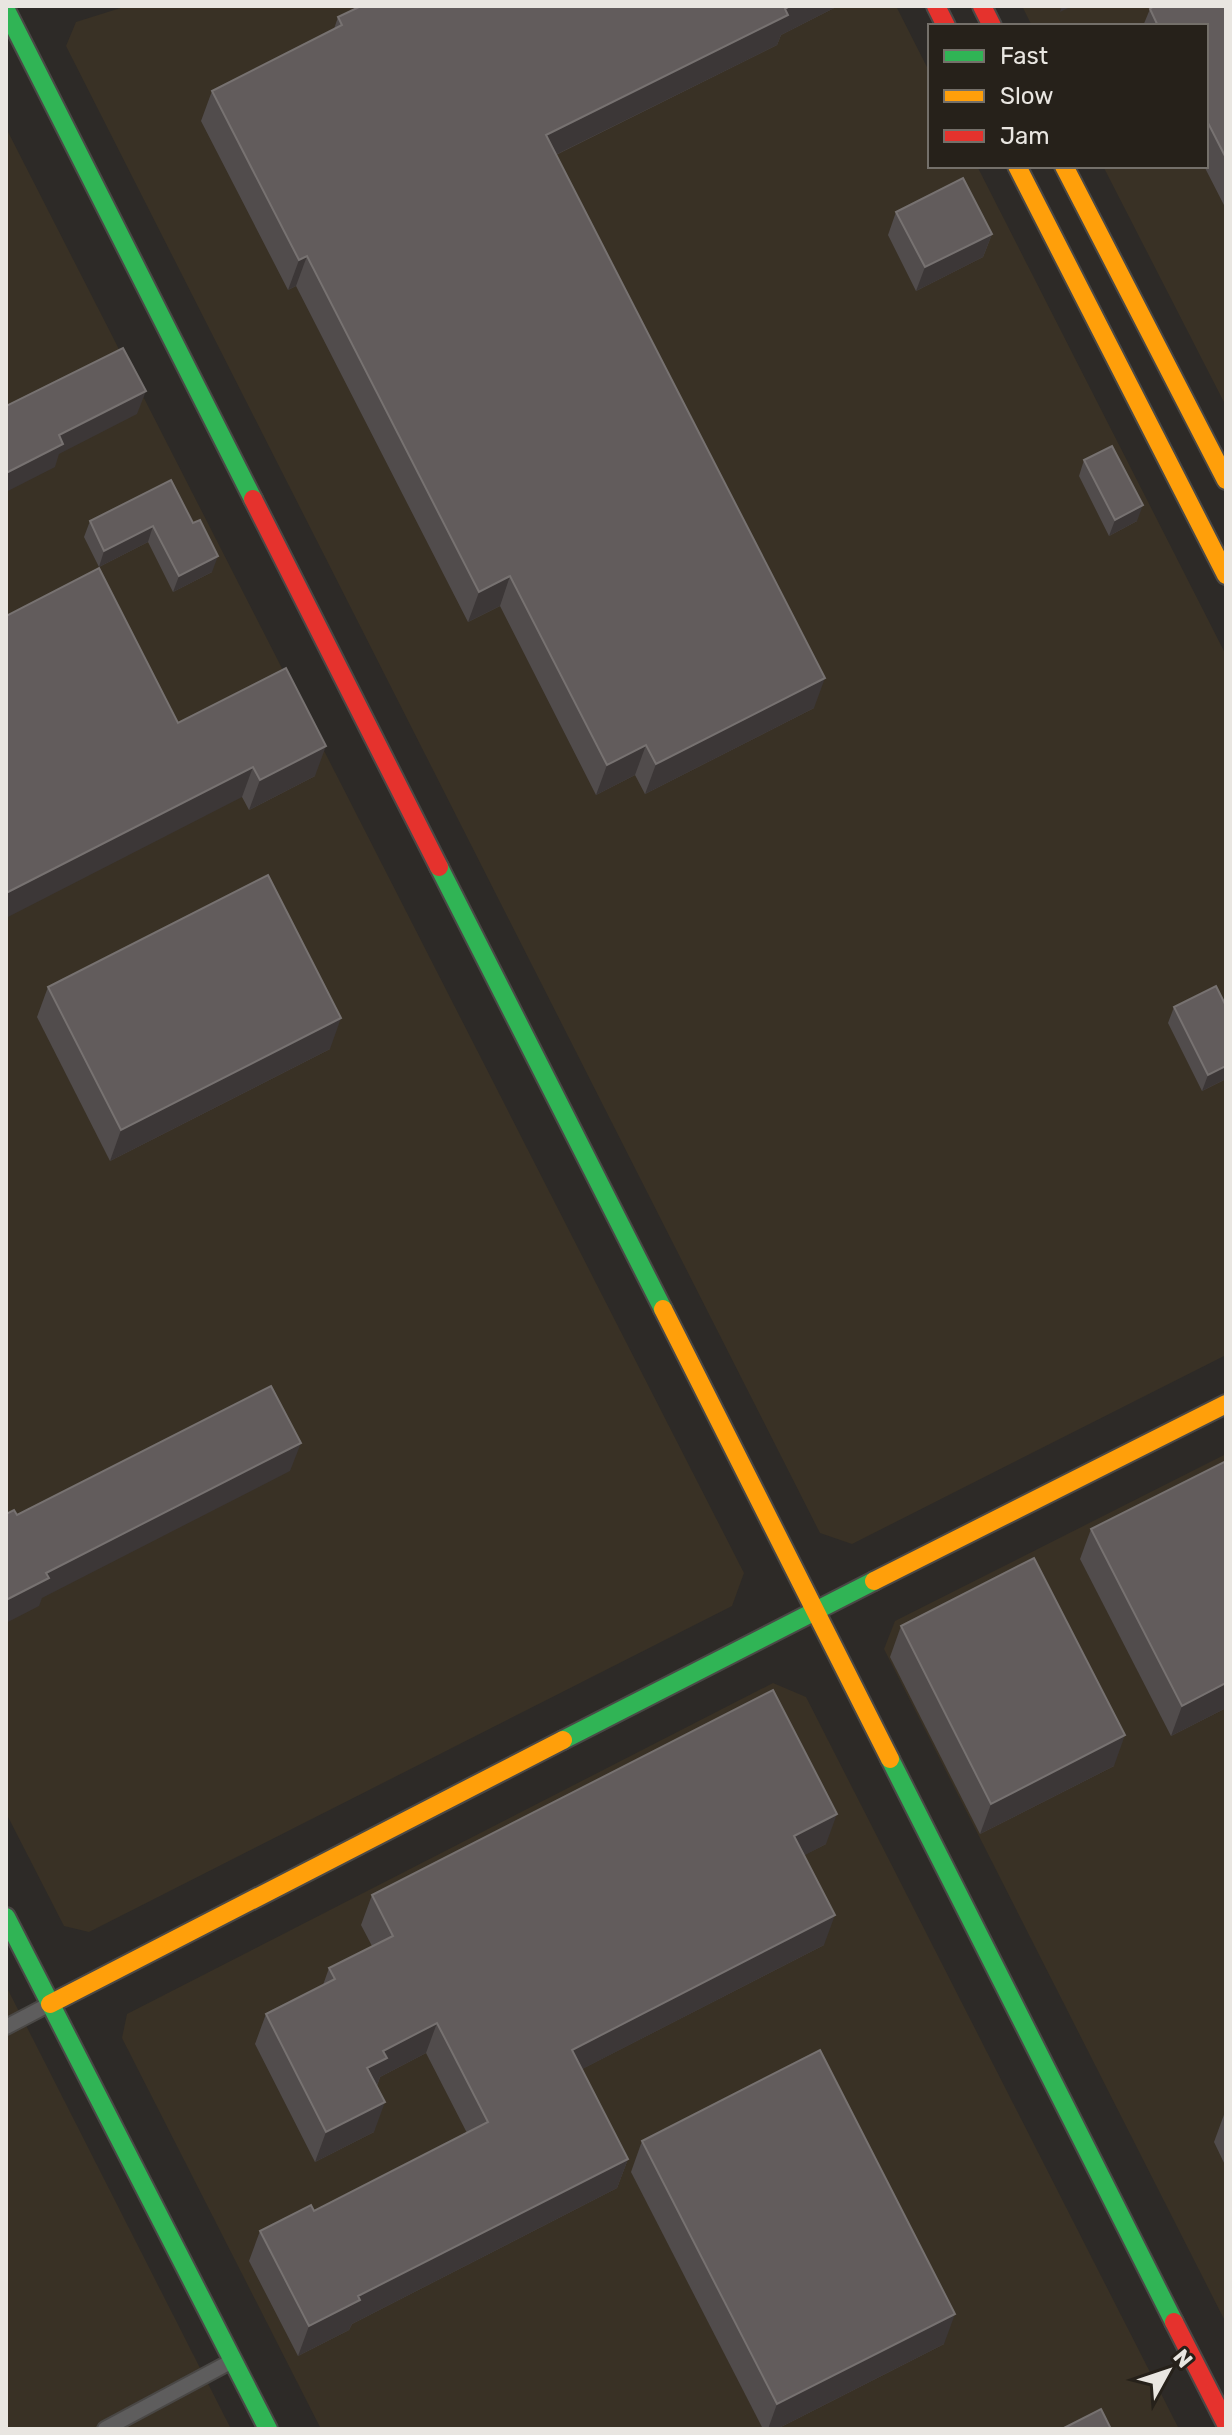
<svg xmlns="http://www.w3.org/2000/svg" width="1232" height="2435" viewBox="0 0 1232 2435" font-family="Rubik,sans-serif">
	<rect width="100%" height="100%" fill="#2d2a27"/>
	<g fill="#393125">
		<path d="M 127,6 L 896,6 L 930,73 L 930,166 L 977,166 L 1226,655 L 1226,1355 L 852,1544 L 820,1533 L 66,46 L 76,22 Z"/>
		<path d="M 1022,6 L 1226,6 L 1226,406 L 1103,166 L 1206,166 L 1206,26 L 1032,26 Z"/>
		<path d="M 6,128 L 744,1573 L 732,1606 L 89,1932 L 64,1926 L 6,1813 Z"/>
		<path d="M 1226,1454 L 1226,2323 L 884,1649 L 895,1621 Z"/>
		<path d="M 773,1683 L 806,1697 L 1179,2429 L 321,2429 L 122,2038 L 127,2014 Z"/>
		<path d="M 6,1986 L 231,2429 L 6,2429 Z"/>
	</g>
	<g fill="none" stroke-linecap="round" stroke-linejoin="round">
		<defs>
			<g id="lane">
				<path d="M 6,2027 L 48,2005"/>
				<path d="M 105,2429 L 232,2361"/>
			</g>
			<g id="fast">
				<path d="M 6,10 L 253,499"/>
				<path d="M 439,867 L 663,1309"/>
				<path d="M 563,1740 L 874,1581"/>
				<path d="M 890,1759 L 1174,2322"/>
				<path d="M 6,1917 L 268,2429"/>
			</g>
			<g id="slow">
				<path d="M 1017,166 L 1226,575"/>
				<path d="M 1064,166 L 1226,480"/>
				<path d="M 663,1309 L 890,1759"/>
				<path d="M 874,1581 L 1226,1404"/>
				<path d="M 50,2004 L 563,1740"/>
			</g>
			<g id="jam">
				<path d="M 936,6 L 946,26"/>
				<path d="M 982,6 L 992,26"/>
				<path d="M 253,499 L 439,867"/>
				<path d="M 1174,2322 L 1226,2424"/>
			</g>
		</defs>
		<use href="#lane" stroke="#4a4846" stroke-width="18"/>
		<use href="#fast" stroke="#4a4846" stroke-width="22"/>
		<use href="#slow" stroke="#4a4846" stroke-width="22"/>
		<use href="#jam" stroke="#4a4846" stroke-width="22"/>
		<use href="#lane" stroke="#5e5d5d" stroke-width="14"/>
		<use href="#fast" stroke="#30b455" stroke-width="18"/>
		<use href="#slow" stroke="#ff9f0a" stroke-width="18"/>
		<use href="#jam" stroke="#e5322d" stroke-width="18"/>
	</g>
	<g fill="#514c4c">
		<path d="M 361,6 L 838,6 L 781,35 L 777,45 L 556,155 L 814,708 L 645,794 L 635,775 L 596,795 L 500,606 L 468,622 L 296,286 L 288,290 L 201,121 L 212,91 L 334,29 L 338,17 Z"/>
		<path d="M 1226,6 L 1226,209 L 1204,166 L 1206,166 L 1206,26 L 1143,26 L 1150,9 Z"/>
		<path d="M 896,212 L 992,234 L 983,257 L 916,291 L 888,235 Z"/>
		<path d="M 1084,460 L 1137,521 L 1109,536 L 1079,476 Z"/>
		<path d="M 171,480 L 212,572 L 173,592 L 148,542 L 99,567 L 84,537 L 90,521 Z"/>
		<path d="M 178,723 L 315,776 L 249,810 L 242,797 Z"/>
		<path d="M 48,987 L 330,1049 L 110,1161 L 37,1017 Z"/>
		<path d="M 1174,1007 L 1226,1079 L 1202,1091 L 1168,1023 Z"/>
		<path d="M 1091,1529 L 1226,1708 L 1171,1736 L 1080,1559 Z"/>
		<path d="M 901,1626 L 1114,1766 L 980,1834 L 890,1657 Z"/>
		<path d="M 826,1844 L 804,1855 L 824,1945 L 582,2069 L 628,2159 L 617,2188 L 352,2324 L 349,2330 L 298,2356 L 249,2261 L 260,2231 L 314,2211 L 467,2133 L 426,2053 L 380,2077 L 377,2086 L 374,2132 L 315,2162 L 255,2044 L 266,2014 L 323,1985 L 329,1968 L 372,1946 L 361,1925 L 372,1895 Z"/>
		<path d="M 1226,2111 L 1226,2167 L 1214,2142 L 1225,2112 Z"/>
		<path d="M 642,2141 L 944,2344 L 777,2429 L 763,2429 L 631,2172 Z"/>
	</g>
	<g fill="#3c3737">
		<path d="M 790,6 L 838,6 L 781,35 L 777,45 L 535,165 L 546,135 Z"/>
		<path d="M 1062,6 L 1072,6 L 1060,12 Z"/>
		<path d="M 992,234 L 983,257 L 916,291 L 925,267 Z"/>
		<path d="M 307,256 L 296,286 L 288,290 L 299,260 Z"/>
		<path d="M 146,391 L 137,414 L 59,454 L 55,467 L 6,492 L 6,473 L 59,435 Z"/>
		<path d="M 1143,505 L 1137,521 L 1109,536 L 1115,520 Z"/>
		<path d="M 153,526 L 148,542 L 99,567 L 104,551 Z"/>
		<path d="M 218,556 L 212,572 L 173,592 L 179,576 Z"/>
		<path d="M 510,576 L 500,606 L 468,622 L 479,592 Z"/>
		<path d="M 825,678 L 814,708 L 645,794 L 656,764 Z"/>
		<path d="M 646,745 L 635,775 L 596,795 L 607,765 Z"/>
		<path d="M 326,746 L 315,776 L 249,810 L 260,780 Z"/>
		<path d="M 253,767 L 242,797 L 6,918 L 6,893 Z"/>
		<path d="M 341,1018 L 330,1049 L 110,1161 L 121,1130 Z"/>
		<path d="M 1226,1066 L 1226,1079 L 1202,1091 L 1208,1075 Z"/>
		<path d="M 301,1443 L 290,1471 L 42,1598 L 39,1606 L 6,1623 L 6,1600 L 46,1573 Z"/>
		<path d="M 1226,1683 L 1226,1708 L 1171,1736 L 1182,1706 Z"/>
		<path d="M 1125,1735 L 1114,1766 L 980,1834 L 991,1804 Z"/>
		<path d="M 837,1814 L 826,1844 L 784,1866 L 794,1836 Z"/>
		<path d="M 835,1915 L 824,1945 L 561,2080 L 572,2050 Z"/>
		<path d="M 437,2023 L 426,2053 L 380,2077 L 376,2088 L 367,2068 L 383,2051 Z"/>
		<path d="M 385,2102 L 374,2132 L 315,2162 L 326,2132 Z"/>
		<path d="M 628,2159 L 617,2188 L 352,2324 L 349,2330 L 298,2356 L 309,2326 L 358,2296 Z"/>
		<path d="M 955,2314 L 944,2344 L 777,2429 L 768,2429 L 777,2404 Z"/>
	</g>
	<g fill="#625c5c" stroke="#777271" stroke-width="2">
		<path d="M 361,6 L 790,6 L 785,9 L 788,15 L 546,135 L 825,678 L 656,764 L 646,745 L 607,765 L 510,576 L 479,592 L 307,256 L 299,260 L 212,91 L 342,25 L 338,17 Z"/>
		<path d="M 1154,6 L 1226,6 L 1226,158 L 1206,119 L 1206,26 L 1158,26 L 1150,9 Z"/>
		<path d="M 963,178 L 992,234 L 925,267 L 896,212 Z"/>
		<path d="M 123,348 L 146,391 L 59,435 L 63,444 L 6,473 L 6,406 Z"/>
		<path d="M 1112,446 L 1143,505 L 1115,520 L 1084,460 Z"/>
		<path d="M 171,480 L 193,523 L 200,520 L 218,556 L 179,576 L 153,526 L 104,551 L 90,521 Z"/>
		<path d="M 99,568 L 178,723 L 286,668 L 326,746 L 260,780 L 253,767 L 6,893 L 6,616 Z"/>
		<path d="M 268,875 L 341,1018 L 121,1130 L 48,987 Z"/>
		<path d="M 1216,986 L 1226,1006 L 1226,1066 L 1208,1075 L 1174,1007 Z"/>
		<path d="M 271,1386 L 301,1443 L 46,1573 L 49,1578 L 6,1600 L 6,1514 L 14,1510 L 17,1515 Z"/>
		<path d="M 1226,1461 L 1226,1683 L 1182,1706 L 1091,1529 Z"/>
		<path d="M 1034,1558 L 1125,1735 L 991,1804 L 901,1626 Z"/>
		<path d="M 773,1690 L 837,1814 L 794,1836 L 835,1915 L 572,2050 L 628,2159 L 358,2296 L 360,2300 L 309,2326 L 260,2231 L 311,2205 L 314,2211 L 488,2122 L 437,2023 L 383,2051 L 387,2058 L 367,2068 L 385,2102 L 326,2132 L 266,2014 L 335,1979 L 329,1968 L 393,1936 L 372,1895 Z"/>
		<path d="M 820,2050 L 955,2314 L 777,2404 L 642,2141 Z"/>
		<path d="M 1101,2409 L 1111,2429 L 1062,2429 Z"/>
	</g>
	<rect width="1232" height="2435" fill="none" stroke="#e9e6e1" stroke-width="16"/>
	<rect x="928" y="24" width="280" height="144" fill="#26211a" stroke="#74706a" stroke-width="2"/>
	<rect x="944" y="50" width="40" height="12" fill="#30b455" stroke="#74706a" stroke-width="2"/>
	<text x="1000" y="64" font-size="24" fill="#e9e6e1">Fast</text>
	<rect x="944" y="90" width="40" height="12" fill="#ff9f0a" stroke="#74706a" stroke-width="2"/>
	<text x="1000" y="104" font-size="24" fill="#e9e6e1">Slow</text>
	<rect x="944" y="130" width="40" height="12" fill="#e5322d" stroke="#74706a" stroke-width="2"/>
	<text x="1000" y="144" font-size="24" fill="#e9e6e1">Jam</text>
	<g transform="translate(1168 2371) rotate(50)" stroke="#26211a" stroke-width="6" paint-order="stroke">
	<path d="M0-6L14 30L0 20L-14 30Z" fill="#e9e6e1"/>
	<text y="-12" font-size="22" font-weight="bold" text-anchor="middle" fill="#e9e6e1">N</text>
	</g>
</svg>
